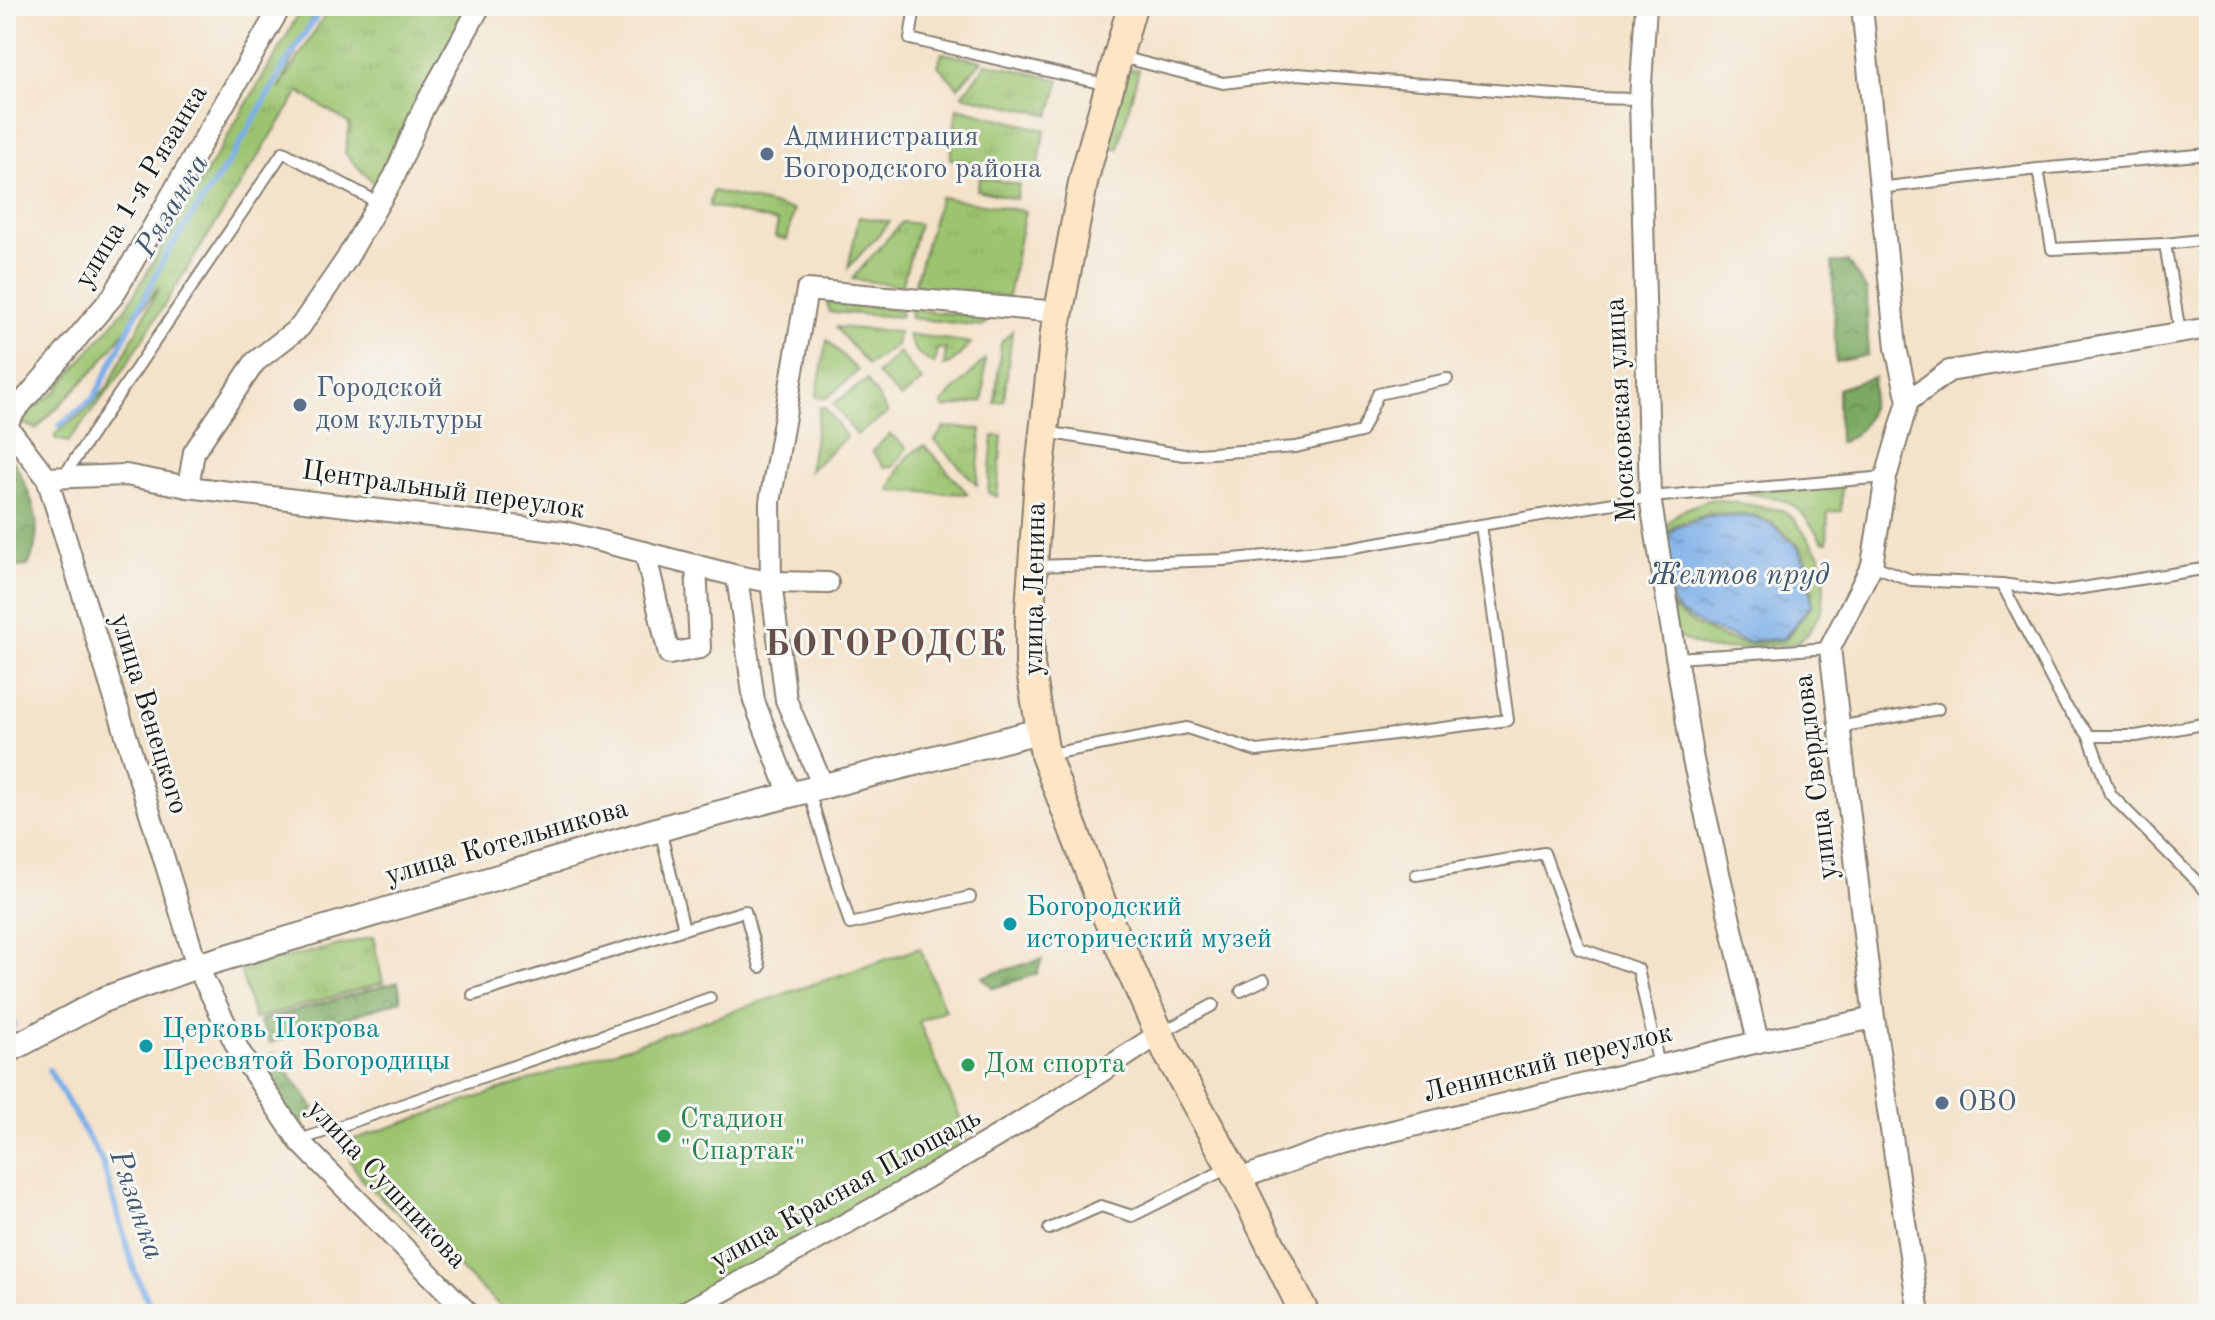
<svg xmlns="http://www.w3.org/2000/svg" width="2215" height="1320" viewBox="0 0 2215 1320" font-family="'Old Standard TT',serif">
	<defs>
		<pattern id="grass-tufts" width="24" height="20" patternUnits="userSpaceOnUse" patternTransform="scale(2)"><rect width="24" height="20" fill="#9cc46f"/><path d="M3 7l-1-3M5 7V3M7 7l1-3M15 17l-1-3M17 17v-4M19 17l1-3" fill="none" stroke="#86a860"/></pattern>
		<pattern id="forest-crowns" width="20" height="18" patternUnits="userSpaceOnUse" patternTransform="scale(2)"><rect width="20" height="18" fill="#7daa62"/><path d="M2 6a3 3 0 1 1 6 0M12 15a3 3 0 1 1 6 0" fill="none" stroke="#668a50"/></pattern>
		<pattern id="water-ripples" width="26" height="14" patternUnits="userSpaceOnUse" patternTransform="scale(2)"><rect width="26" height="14" fill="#7baee8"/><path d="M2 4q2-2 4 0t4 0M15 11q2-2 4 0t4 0" fill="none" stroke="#648dbb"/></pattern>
	</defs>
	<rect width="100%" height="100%" fill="#f6f6f2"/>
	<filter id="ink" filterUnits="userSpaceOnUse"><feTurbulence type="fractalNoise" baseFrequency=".0125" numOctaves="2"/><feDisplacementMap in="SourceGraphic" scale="16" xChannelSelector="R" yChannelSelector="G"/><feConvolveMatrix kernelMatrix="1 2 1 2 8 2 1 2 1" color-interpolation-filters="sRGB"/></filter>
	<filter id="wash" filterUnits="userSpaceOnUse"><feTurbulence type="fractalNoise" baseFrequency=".006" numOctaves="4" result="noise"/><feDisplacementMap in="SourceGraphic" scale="32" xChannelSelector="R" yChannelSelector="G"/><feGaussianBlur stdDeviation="1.8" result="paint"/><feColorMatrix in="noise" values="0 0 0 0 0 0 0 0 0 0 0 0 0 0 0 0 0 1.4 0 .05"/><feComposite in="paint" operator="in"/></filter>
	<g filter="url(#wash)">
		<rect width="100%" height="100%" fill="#f4e2c9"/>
		<g fill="url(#grass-tufts)" stroke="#5c7046" stroke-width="2">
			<path d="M 302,6 L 317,6 L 279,90 L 330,6 L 468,6 L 453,47 L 387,178 L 374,184 L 345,153 L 350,124 L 299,92 L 118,378 L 68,442 L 55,439 L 55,434 L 87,409 L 107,388 L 159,287 L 98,366 L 36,429 L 18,421 L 55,392 L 128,305 L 285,39 Z"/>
			<path d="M 942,53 L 982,61 L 958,87 L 938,66 Z"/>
			<path d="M 987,63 L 1060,80 L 1050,115 L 962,95 Z"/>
			<path d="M 1139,69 L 1118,149 L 1101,144 L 1122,70 Z"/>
			<path d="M 957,108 L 1045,130 L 1037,175 L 950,159 Z"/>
			<path d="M 980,177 L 1019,185 L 1016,199 L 977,190 Z"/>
			<path d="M 713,191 L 794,210 L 787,240 L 775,237 L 778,222 L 709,206 Z"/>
			<path d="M 940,197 L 1025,211 L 1008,297 L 914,286 Z"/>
			<path d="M 859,217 L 890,222 L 848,268 Z"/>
			<path d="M 902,222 L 919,224 L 902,286 L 852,279 Z"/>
			<path d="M 827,302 L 902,310 L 900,317 L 829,312 Z"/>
			<path d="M 910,310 L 992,317 L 982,326 L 911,318 Z"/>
			<path d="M 836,328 L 836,327 L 899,332 L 896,345 L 868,365 Z"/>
			<path d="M 1012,331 L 1004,401 L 995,403 L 1001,343 Z"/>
			<path d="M 908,334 L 971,343 L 951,364 L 944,366 L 946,349 L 935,349 L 937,355 L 934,364 C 920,357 912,350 908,334 Z"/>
			<path d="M 827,340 L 858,371 L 827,398 L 816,397 Z"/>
			<path d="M 899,352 L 922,381 L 901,398 L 877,374 Z"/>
			<path d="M 985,359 L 983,401 L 944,408 L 942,403 Z"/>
			<path d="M 867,380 L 888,413 L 857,435 L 833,404 Z"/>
			<path d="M 820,407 L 825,407 L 846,437 L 809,471 Z"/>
			<path d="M 944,427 L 981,429 L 977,485 L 935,441 Z"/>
			<path d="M 890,434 L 907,448 L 893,467 L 884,467 L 872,451 Z"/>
			<path d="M 993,436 L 1002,436 L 997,497 L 988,493 Z"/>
			<path d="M 925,446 L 968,494 L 890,491 C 895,473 906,452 925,446 Z"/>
			<path d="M 1842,482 L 1841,511 L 1828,512 L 1827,542 L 1822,541 C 1793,497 1791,501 1740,492 Z"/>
			<path d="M 1712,499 L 1782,510 L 1794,519 L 1820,555 L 1825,578 L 1822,610 L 1807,635 L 1794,644 L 1712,650 L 1676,637 L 1672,607 C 1688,623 1723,641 1746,643 C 1758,644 1773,641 1785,640 L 1812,605 L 1812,571 L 1799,546 L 1773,523 L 1753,515 L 1710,514 L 1675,525 L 1660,541 C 1667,513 1686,508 1712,499 Z"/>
			<path d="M 373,937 L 383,983 L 254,1019 L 240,969 Z"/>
		</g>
		<g fill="url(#forest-crowns)" stroke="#4c633f" stroke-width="2">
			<path d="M 1832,262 L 1848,262 L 1867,291 L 1868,355 L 1836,362 Z"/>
			<path d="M 1874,377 C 1872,406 1870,432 1839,443 L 1838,389 Z"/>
			<path d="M 14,461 C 32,499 47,525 28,566 L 6,568 L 6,465 Z"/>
			<path d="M 1042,959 L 1037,974 L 993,988 L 982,977 Z"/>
			<path d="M 398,982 L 401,1000 L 270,1043 L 259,1021 Z"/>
			<path d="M 274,1053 L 314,1108 L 297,1127 L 255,1068 Z"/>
		</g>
		<path fill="#9cc46f" stroke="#5c7046" stroke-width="2" d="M 920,948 L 945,1010 L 919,1022 L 966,1131 L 962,1153 L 665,1314 L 509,1314 L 363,1181 L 351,1162 L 349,1141 Z"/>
		<path fill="url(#water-ripples)" stroke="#4c6582" stroke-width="2" d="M 1711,516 L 1752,517 L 1772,525 L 1798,548 L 1809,572 L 1811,604 L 1784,638 L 1747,642 L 1708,628 L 1680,612 L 1672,603 L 1662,544 L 1675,528 Z"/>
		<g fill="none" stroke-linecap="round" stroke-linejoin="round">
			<g stroke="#7baee8" stroke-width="6">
				<path d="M 60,425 L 94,398 L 167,253 L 234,154 L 288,60 L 323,6"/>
				<path d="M 6,1008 L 14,1025"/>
				<path d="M 49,1070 L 102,1161 L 135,1273 L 154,1314"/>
			</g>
		</g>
	</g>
	<g filter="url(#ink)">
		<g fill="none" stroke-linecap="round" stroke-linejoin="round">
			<defs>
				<g id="service">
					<path d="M 915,6 L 910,39 L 1108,85"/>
					<path d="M 1121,57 L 1223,83 L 1298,74 L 1593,98 L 1640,99"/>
					<path d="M 2038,169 L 2209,154"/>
					<path d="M 1879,188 L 2038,169 L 2052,249 L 2165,244 L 2180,332"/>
					<path d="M 2165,244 L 2209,239"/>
					<path d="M 1046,432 L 1184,455 L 1296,447 L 1361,432 L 1378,394 L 1447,379"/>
					<path d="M 63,477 L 283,152 L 379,203"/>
					<path d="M 1481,525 L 1650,497 L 1886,477"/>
					<path d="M 1872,565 L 1911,580 L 2002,584 L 2057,592 L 2209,568"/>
					<path d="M 1035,566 L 1223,560 L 1348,548 L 1481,525 L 1508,720 L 1257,751 L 1187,728 L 1046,755"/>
					<path d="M 2002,584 L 2065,705 L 2089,736 L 2136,736 L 2209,723"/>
					<path d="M 1675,655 L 1676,658 L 1830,648"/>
					<path d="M 1838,727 L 1938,709"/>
					<path d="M 2089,736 L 2110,794 L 2209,894"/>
					<path d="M 809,792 L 850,924 L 970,897"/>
					<path d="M 1416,875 L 1544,853 L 1579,948 L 1638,969 L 1659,1066"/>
					<path d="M 684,929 L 745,911 L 760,967"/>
					<path d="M 1241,991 L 1264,980"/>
					<path d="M 473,995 L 684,929 L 660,829"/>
					<path d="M 1161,1033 L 1213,1005"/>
					<path d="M 300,1140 L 710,998"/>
					<path d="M 1049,1229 L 1101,1206 L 1132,1216 L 1230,1167"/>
				</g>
				<g id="minor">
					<path d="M 1646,6 L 1640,99 L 1650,497 L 1693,760 L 1758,1042"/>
					<path d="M 1862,6 L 1896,348 L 1908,401 L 1886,477 L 1872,565 L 1830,648 L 1874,1018 L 1919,1314"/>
					<path d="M 1908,401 L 1949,371 L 2209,328"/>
					<path d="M 6,424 L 15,411 L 113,296 L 281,6"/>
					<path d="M 6,425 L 47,478 L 197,966 L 239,1051 L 299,1141 L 469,1314"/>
					<path d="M 47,478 L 126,475 L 188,487 L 564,532 L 737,576 L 771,582 L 828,583"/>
					<path d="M 188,487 L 194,452 L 255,362 L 300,327 L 346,260 L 395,175 L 423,109 L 480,6"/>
					<path d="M 645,552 L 669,654 L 700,648 L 696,565"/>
					<path d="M 737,576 L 754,701 L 790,795"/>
					<path d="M 823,786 L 786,700 L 771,582 L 770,502 L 807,290 L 1058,312"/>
					<path d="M 1238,1179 L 1343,1143 L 1758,1042 L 1874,1018"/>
					<path d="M 681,1314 C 844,1226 1005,1137 1159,1034"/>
				</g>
				<path id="tertiary" d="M 6,1052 L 105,999 L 197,966 L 677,824 L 1039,731"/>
				<path id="secondary" d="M 1132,6 L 1084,178 L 1055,332 L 1039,478 L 1030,609 L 1030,665 L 1045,755 L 1107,917 L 1169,1055 L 1238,1179 L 1305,1314"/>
			</defs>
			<use href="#service" stroke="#887f72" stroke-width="14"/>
			<use href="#minor" stroke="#887f72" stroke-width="24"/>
			<use href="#tertiary" stroke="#887f72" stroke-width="28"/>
			<use href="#secondary" stroke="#887f72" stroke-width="32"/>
			<use href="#service" stroke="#fff" stroke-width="10"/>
			<use href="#minor" stroke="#fff" stroke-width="20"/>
			<use href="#tertiary" stroke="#fff" stroke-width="24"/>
			<use href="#secondary" stroke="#fde5c5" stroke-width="28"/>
		</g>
	</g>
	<g fill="#5c6f8a" stroke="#f6f6f2" stroke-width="3">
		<circle cx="767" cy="154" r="8"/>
		<circle cx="300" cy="405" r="8"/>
		<circle cx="1942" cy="1103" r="8"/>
	</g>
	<g fill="#0f9aa8" stroke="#f6f6f2" stroke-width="3">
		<circle cx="1010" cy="924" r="8"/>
		<circle cx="146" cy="1046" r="8"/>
	</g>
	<g fill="#2e9e5b" stroke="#f6f6f2" stroke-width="3">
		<circle cx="968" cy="1065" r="8"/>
		<circle cx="664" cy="1136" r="8"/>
	</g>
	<g text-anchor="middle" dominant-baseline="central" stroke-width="6" stroke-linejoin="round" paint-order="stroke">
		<g font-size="28" fill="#4e5e75" stroke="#f6f6f2" text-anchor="start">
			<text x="783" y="138">Администрация<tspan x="783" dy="32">Богородского района</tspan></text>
			<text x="316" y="389">Городской<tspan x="316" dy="32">дом культуры</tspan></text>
			<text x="1958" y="1103">ОВО</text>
		</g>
		<g font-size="28" fill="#1c1c1c" stroke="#f6f6f2">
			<text transform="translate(142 187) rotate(-59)">улица 1-я Рязанка</text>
			<text transform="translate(1622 410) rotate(-93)">Московская улица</text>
			<text transform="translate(443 491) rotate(8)">Центральный переулок</text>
			<text transform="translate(1036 589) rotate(-89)">улица Ленина</text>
			<text transform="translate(148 714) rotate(73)">улица Венецкого</text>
			<text transform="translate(1817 777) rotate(-97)">улица Свердлова</text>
			<text transform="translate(507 843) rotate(-16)">улица Котельникова</text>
			<text transform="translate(1548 1064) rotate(-14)">Ленинский переулок</text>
			<text transform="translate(386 1185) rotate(47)">улица Сушникова</text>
			<text transform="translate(846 1190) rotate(-29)">улица Красная Площадь</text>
		</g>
		<g font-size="28" fill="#0d838f" stroke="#f6f6f2" text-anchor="start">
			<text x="1026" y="908">Богородский<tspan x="1026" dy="32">исторический музей</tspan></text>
			<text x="162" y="1030">Церковь Покрова<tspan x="162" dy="32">Пресвятой Богородицы</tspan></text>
		</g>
		<g font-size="28" fill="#27864d" stroke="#f6f6f2" text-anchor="start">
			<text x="984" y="1065">Дом спорта</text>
			<text x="680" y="1120">Стадион<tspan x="680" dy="32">"Спартак"</tspan></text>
		</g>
		<g font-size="30" font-style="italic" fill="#42566e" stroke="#f6f6f2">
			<text transform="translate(173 206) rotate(-59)">Рязанка</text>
			<text x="1739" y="576">Желтов пруд</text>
			<text transform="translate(136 1205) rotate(71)">Рязанка</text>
		</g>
		<g font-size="36" font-weight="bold" letter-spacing="2" fill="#67504b" stroke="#f6f6f2">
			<text x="886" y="646">БОГОРОДСК</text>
		</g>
	</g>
	<rect width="2215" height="1320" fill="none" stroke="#f6f6f2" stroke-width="32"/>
</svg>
